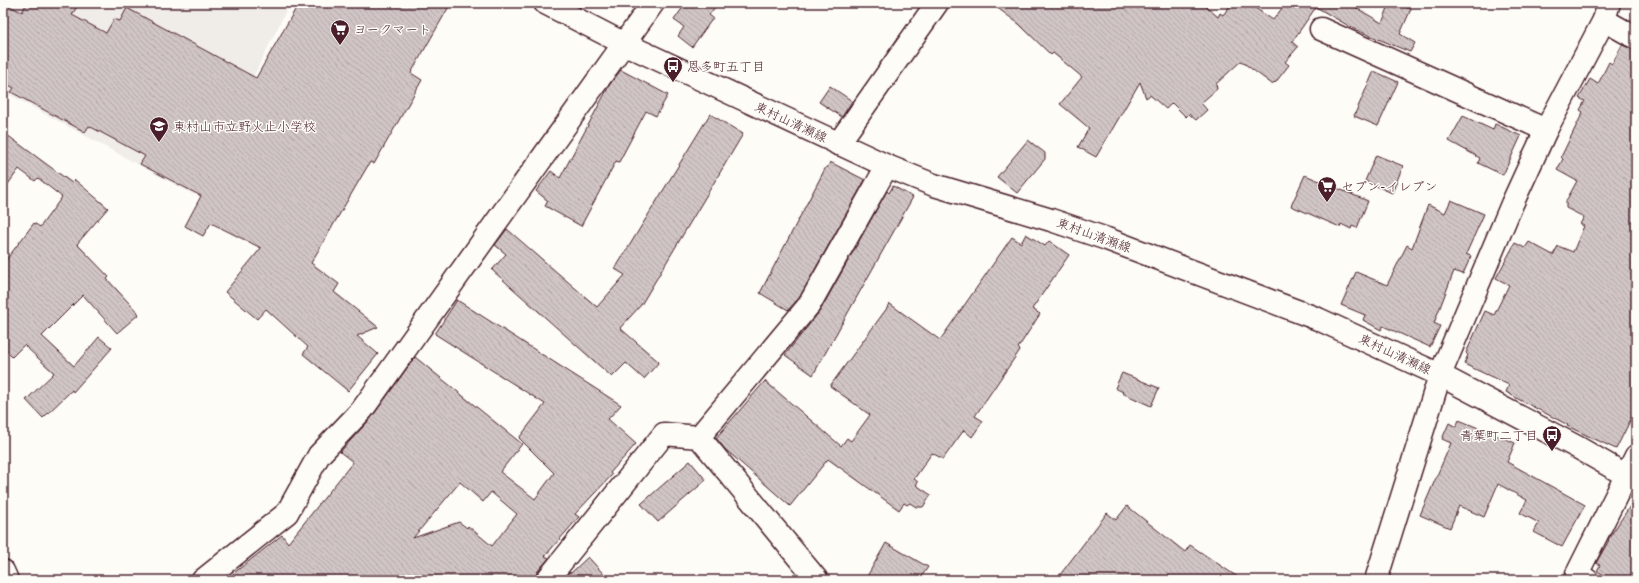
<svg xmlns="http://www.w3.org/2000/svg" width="1639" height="583" viewBox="0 0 1639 583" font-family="Delius,'Klee One',sans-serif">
	<defs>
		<pattern id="building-back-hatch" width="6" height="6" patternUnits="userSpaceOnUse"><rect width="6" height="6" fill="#d0c5c4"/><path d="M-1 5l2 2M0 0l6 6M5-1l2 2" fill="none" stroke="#b4a9a9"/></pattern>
	</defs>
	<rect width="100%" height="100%" fill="#fdfcf7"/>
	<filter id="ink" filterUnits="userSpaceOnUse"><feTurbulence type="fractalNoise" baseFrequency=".025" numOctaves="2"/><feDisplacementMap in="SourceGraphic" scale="8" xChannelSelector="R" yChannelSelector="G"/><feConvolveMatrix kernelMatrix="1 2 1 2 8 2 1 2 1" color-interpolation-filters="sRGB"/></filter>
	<g filter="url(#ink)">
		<path fill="#f0ece8" d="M 3,3 L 290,3 L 194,195 L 3,91 Z"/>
		<g fill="url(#building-back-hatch)" stroke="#4a1f2b" fill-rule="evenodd">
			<path d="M 3,3 L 22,12 L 27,3 L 79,3 L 72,15 L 106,33 L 114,19 L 120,21 L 127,8 L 256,78 L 299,3 L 451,3 L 411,73 L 422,80 L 374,164 L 370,162 L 311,263 L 339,284 L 334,292 L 378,327 L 357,336 L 378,354 L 348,391 L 303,354 L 308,347 L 266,309 L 257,319 L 225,292 L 261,248 L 211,223 L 203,236 L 185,226 L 201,196 L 140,164 L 145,156 L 89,126 L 85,132 L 11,92 L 14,88 L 3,82 Z"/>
			<path d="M 686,3 L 718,3 L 709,15 L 713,18 L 692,47 L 678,36 L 684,27 L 674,20 Z"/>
			<path d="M 991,3 L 1202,3 L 1218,17 L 1220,13 L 1223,15 L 1232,3 L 1248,3 L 1273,20 L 1286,3 L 1348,3 L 1382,23 L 1390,3 L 1396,3 L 1411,9 L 1400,34 L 1415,43 L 1410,52 L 1354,29 L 1316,7 L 1292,42 L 1298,47 L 1285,62 L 1289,65 L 1275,83 L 1274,82 L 1272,84 L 1241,61 L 1216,84 L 1217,89 L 1201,103 L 1207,110 L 1196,120 L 1189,114 L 1186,117 L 1172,103 L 1166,109 L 1150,95 L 1146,98 L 1140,82 L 1096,157 L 1078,147 L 1089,128 L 1060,104 L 1082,77 L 1053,53 L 1051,55 L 1019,24 Z"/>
			<path d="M 1622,45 L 1636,50 L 1636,409 L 1616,449 L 1567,426 L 1568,425 L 1518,399 L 1506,392 L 1509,385 L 1464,364 L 1468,355 L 1466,353 L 1485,311 L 1494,315 L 1509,285 L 1496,278 L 1515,243 L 1525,248 L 1529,242 L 1553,255 L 1558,246 L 1573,252 L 1584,226 L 1580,224 L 1584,217 L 1566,208 L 1566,201 L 1577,181 L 1557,170 L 1563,159 L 1561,157 L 1583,112 L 1580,110 L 1585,101 L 1579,98 L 1590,79 L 1598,84 L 1609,62 L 1612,64 Z"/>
			<path d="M 621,70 L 668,95 L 656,116 L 646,111 L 619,162 L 616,161 L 581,226 L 545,206 L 548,201 L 536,191 L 551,171 L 560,178 L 610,84 Z"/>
			<path d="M 1374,71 L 1398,82 L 1378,126 L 1354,116 Z"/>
			<path d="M 830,86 L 852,101 L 842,117 L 819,102 Z"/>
			<path d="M 710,114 L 743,134 L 641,305 L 620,328 L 659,362 L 644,379 L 626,363 L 612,377 L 492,270 L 506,254 L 495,245 L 507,229 L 597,307 L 625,275 L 615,269 Z"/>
			<path d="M 1463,116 L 1493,130 L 1495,124 L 1521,136 L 1503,175 L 1478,163 L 1480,158 L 1449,141 Z"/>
			<path d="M 3,132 L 72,183 L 75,180 L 108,208 L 77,244 L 109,277 L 107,279 L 139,314 L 117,333 L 83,295 L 42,336 L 74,366 L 99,337 L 112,348 L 73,392 L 72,390 L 43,418 L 26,400 L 54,373 L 24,345 L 12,357 L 3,348 L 3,264 L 34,223 L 40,227 L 62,197 L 38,178 L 35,181 L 19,169 L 3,191 Z"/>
			<path d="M 1028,140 L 1045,153 L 1045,159 L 1017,193 L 997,177 Z"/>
			<path d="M 1376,155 L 1403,166 L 1392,193 L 1365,181 Z"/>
			<path d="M 830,162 L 865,180 L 799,298 L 788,310 L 760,293 L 826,167 L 828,167 Z"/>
			<path d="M 1305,175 L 1368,201 L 1357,228 L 1352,226 L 1351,229 L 1341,224 L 1340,227 L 1291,206 Z"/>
			<path d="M 893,186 L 913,197 L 813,375 L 785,355 L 820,311 L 887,191 L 889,193 Z"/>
			<path d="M 1451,200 L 1484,214 L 1466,254 L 1471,256 L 1463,274 L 1454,271 L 1434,323 L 1440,326 L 1430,347 L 1383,326 L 1381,330 L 1363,320 L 1365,315 L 1341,305 L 1356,272 L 1387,285 L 1407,245 L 1412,248 L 1428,205 L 1445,213 Z"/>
			<path d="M 1026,234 L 1045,246 L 1049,241 L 1069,255 L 1032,309 L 1040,314 L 1018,348 L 1020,350 L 975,416 L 983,421 L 972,437 L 964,430 L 943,459 L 932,453 L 914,479 L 918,482 L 916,485 L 931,495 L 923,507 L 916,507 L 910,503 L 907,505 L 904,503 L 899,510 L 828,459 L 790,506 L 725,449 L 716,438 L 765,381 L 841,446 L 847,438 L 851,441 L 870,415 L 830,386 L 890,304 L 940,340 L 1012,237 L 1021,243 Z"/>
			<path d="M 457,300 L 621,405 L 608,419 L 636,444 L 610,473 L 612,475 L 575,514 L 579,517 L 545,556 L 549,558 L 537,572 L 535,580 L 225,580 L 282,535 L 288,543 L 353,462 L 340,452 L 372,417 L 415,357 L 522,444 L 500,472 L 535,499 L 554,473 L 519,438 L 545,404 L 435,334 ZM 460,482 L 483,502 L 491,492 L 517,514 L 492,546 L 468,526 L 467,528 L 459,522 L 413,538 Z"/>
			<path d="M 1122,373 L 1159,388 L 1151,406 L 1122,393 L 1123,392 L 1115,388 Z"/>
			<path d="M 1459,420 L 1515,443 L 1507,462 L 1585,505 L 1562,547 L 1534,532 L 1539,523 L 1520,513 L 1527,500 L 1498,484 L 1484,517 L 1459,506 L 1450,528 L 1420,515 L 1451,443 L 1442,439 L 1449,423 L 1456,427 Z"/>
			<path d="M 690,461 L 706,480 L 658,522 L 641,504 Z"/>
			<path d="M 1636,497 L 1636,580 L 1613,580 L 1597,571 L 1600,565 L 1596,563 L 1608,542 L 1609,538 Z"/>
			<path d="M 1127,506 L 1185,552 L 1190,545 L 1242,580 L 1056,580 L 1107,513 L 1116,520 Z"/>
			<path d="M 886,543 L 928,567 L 919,580 L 865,580 Z"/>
			<path d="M 588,557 L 609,580 L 563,580 L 569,572 L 571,573 Z"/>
		</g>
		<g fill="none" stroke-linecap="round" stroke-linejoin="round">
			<defs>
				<g id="street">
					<path d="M 1604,20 L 1636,38"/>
					<path d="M 1321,29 L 1546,130"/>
					<path d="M 838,144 L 937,3"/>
					<path d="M 3,571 L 7,580"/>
					<path d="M 203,580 L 287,513 L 319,455 L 362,410 L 653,3"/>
					<path d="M 547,580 L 664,434 L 699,437"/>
					<path d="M 817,580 L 699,437 L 809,305 L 887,166"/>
					<path d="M 1587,580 L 1577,574 L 1636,456"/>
				</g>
				<g id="secondary">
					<path d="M 545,3 L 623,43 L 887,166 L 934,185 L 1051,220 L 1107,239 L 1318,319 L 1440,375 L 1577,447 L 1636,481"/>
					<path d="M 1376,580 L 1440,375 L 1512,204 L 1546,130 L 1604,20 L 1609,3"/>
				</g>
			</defs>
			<use href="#street" stroke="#4a1f2b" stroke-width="25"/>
			<use href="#secondary" stroke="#4a1f2b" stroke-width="25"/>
			<use href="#street" stroke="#fdfcf7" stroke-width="22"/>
			<use href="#secondary" stroke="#fdfcf7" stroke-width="22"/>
		</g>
	</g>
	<defs>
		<symbol id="supermarket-pin" viewBox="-11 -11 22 30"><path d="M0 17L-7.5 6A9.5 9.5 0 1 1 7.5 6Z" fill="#4a1f2b" stroke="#fdfcf7"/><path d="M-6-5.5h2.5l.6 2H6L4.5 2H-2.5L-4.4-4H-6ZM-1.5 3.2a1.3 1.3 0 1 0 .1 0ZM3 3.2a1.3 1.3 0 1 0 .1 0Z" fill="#fff"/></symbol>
		<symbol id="bus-pin" viewBox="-11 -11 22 30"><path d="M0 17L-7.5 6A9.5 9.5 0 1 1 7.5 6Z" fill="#4a1f2b" stroke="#fdfcf7"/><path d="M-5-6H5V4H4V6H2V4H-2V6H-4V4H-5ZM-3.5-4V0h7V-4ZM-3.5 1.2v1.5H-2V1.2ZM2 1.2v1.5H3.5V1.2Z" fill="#fff"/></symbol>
		<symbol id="school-pin" viewBox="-11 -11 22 30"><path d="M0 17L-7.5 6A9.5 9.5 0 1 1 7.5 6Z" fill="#4a1f2b" stroke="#fdfcf7"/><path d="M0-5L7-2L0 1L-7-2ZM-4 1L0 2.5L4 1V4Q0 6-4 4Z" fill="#fff"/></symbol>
	</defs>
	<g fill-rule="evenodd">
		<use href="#supermarket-pin" x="329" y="18" width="22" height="30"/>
		<use href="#bus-pin" x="662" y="55" width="22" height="30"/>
		<use href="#school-pin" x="148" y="115" width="22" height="30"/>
		<use href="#supermarket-pin" x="1316" y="175" width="22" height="30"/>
		<use href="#bus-pin" x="1541" y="424" width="22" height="30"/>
	</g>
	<g text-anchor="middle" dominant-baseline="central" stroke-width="3" stroke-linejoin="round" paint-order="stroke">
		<g font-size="13" fill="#4a1f2b" stroke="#fdfcf7" text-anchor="start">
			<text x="354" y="29">ヨークマート</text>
			<text x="687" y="66">恩多町五丁目</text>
			<text x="173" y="126">東村山市立野火止小学校</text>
			<text x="1341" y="186">セブン-イレブン</text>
			<text x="1538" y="435" text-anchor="end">青葉町二丁目</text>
		</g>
		<g font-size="13" fill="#4a1f2b" stroke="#fdfcf7">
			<text transform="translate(791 122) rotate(25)">東村山清瀬線</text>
			<text transform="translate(1094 235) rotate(20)">東村山清瀬線</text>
			<text transform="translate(1395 354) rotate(25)">東村山清瀬線</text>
		</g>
	</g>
	<rect width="1639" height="583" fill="none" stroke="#fdfcf7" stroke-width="16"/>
	<rect x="8" y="8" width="1623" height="567" fill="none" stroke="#4a1f2b" stroke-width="1.5" filter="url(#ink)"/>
</svg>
